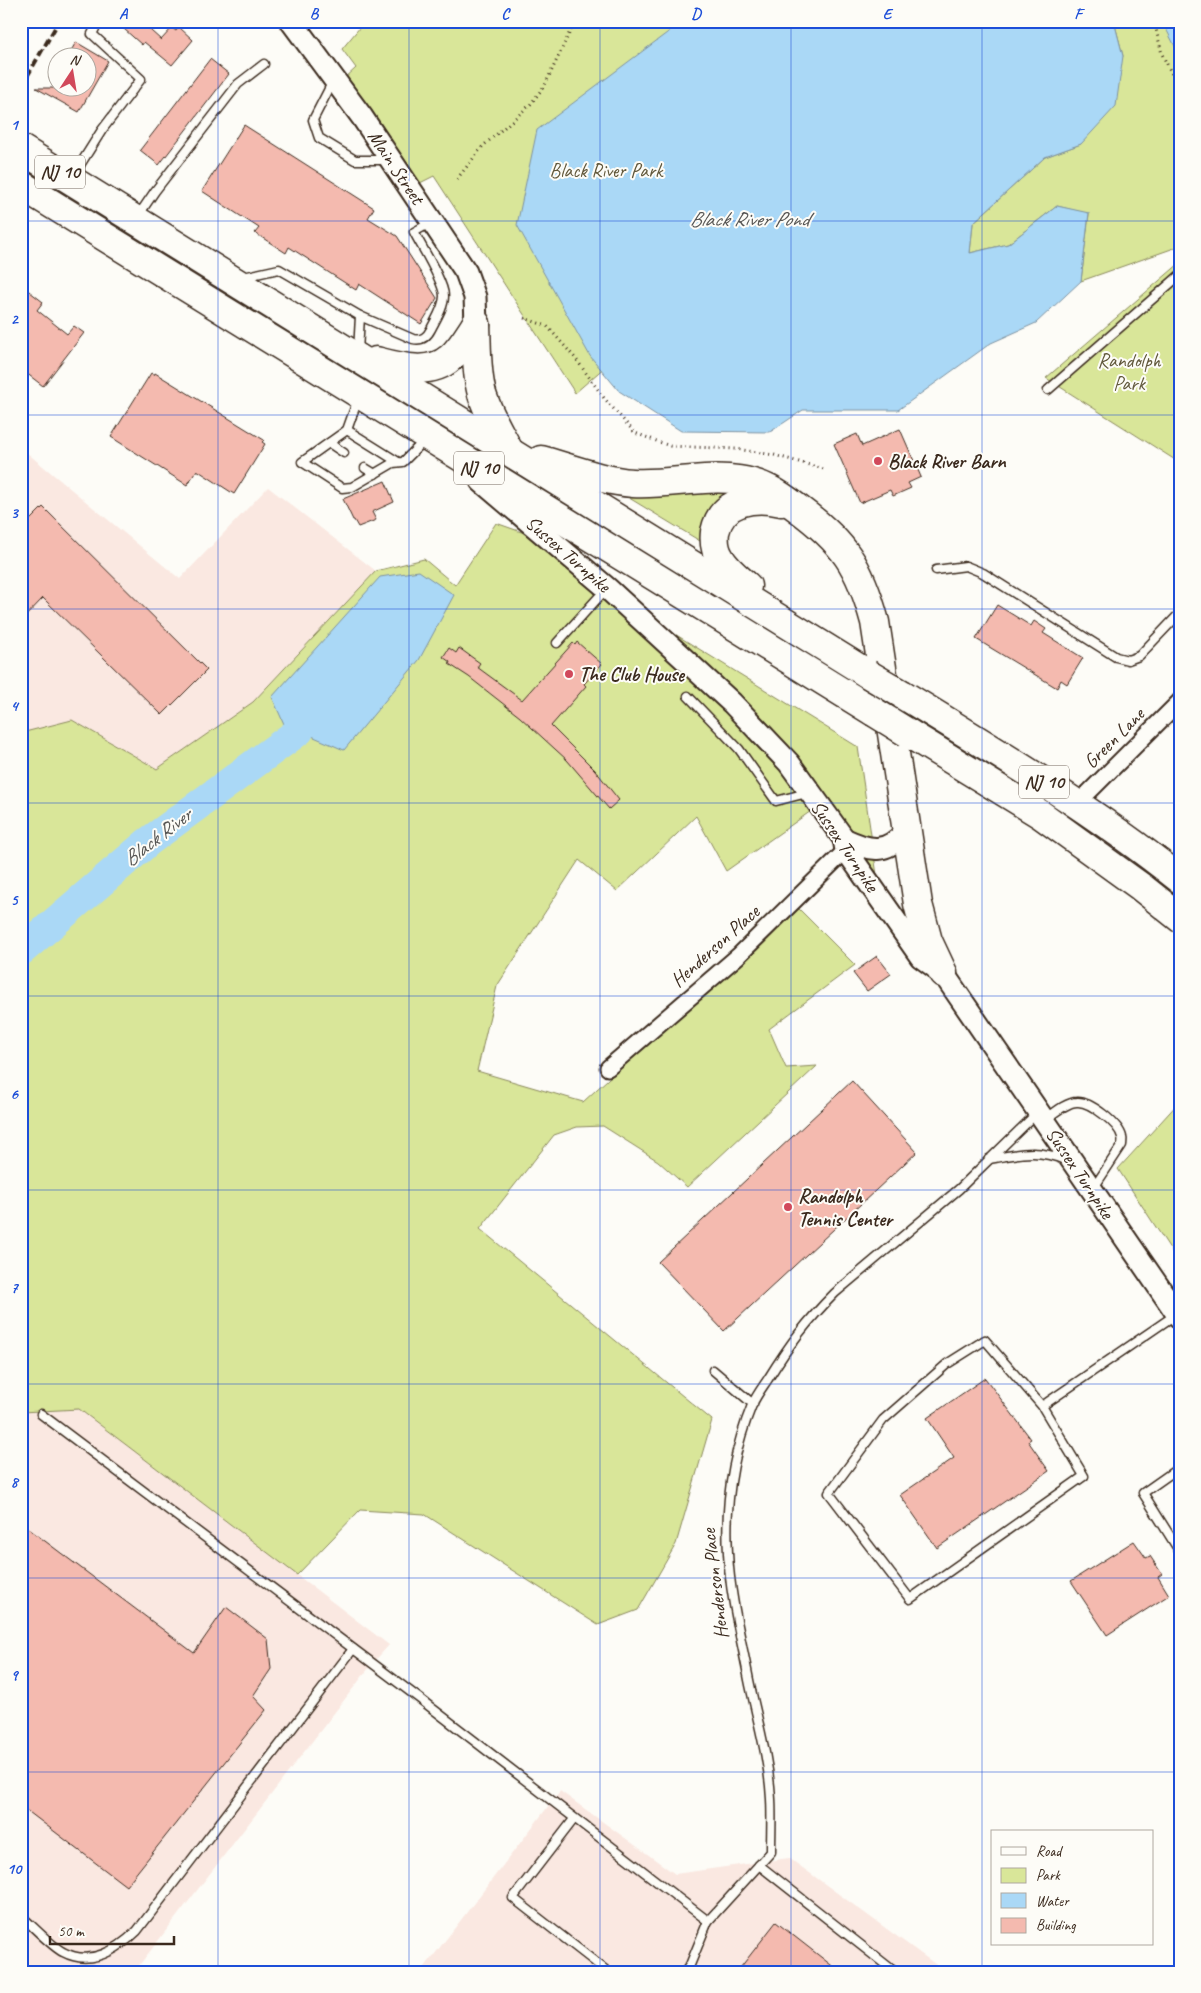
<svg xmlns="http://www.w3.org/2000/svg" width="1201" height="1993" viewBox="0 0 1201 1993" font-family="Caveat,sans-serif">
	<rect width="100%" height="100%" fill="#fdfcf7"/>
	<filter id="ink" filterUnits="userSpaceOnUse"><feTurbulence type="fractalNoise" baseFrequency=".02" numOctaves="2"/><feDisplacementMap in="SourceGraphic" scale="10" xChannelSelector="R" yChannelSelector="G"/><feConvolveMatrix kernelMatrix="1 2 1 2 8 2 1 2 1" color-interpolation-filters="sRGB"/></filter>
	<g filter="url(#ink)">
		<g fill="#fae8e1">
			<path d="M 21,448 L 180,579 L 268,487 L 376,571 L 253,702 L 157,769 L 72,720 L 21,733 Z"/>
			<path d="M 79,1409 L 389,1645 L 372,1664 L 134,1972 L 21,1972 L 21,1412 Z"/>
			<path d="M 560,1791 L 675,1874 L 789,1858 L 946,1972 L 421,1972 Z"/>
		</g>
		<g fill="#d9e699" stroke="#8a885c">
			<path d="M 365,21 L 1002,21 L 575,393 L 434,176 L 418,184 L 344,79 L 356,68 L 342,49 Z"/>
			<path d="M 1114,21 L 1180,21 L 1180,246 L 1081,281 L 1089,214 L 1057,206 L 1008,244 L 970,253 L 973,223 L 1045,157 L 1081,144 L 1123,56 Z"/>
			<path d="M 1180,263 L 1180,463 L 1046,378 Z"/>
			<path d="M 732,488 L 700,541 L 616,490 Z"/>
			<path d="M 496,523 L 530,535 L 639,612 L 858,747 L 878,882 L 821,804 L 726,871 L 696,816 L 617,891 L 579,860 L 497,986 L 477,1071 L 583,1102 L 796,906 L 855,965 L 769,1029 L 786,1068 L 817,1066 L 687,1187 L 658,1161 L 603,1126 L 577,1127 L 554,1135 L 480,1229 L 712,1420 L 676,1544 L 638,1610 L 598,1625 L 424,1514 L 360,1510 L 297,1575 L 79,1409 L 21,1412 L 21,733 L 72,720 L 157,769 L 253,702 L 376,571 L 424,559 L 455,585 Z"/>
			<path d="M 1180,1101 L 1180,1264 L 1118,1169 Z"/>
		</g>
		<g fill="#aad8f6" stroke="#7e92a0">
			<path d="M 683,21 L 1114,21 L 1123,56 L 1116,106 L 1081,144 L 1045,157 L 973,223 L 970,253 L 1008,244 L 1057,206 L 1089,213 L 1081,281 L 1036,323 L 991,343 L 898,410 L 803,410 L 770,432 L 681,431 L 619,391 L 590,356 L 517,225 L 537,130 Z"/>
			<path d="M 1162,21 L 1180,21 L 1180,56 Z"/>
			<path d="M 419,571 L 454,595 L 419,660 L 344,750 L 284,724 L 272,697 L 380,577 Z"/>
		</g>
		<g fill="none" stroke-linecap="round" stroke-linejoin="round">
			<path stroke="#aad8f6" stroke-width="30" d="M 21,951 L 148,842 L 299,731"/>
		</g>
		<g fill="#f4baaf" stroke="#3b2a1e">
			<path d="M 115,21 L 140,21 L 161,40 L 172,28 L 176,31 L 179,27 L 193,40 L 172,65 L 144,42 L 142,45 Z"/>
			<path d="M 76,42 L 108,61 L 79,112 L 36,88 L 88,88 L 88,58 L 67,58 Z"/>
			<path d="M 210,59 L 229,74 L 159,165 L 140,150 Z"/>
			<path d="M 244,125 L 374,208 L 368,218 L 397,236 L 437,298 L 421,324 L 359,284 L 356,290 L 289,247 L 286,253 L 255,233 L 259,228 L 202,191 Z"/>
			<path d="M 21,285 L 43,302 L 37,310 L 67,334 L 74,326 L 84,333 L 43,386 L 21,369 Z"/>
			<path d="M 151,373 L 154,375 L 155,373 L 264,440 L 262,442 L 265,444 L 234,494 L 197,470 L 187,485 L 111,437 Z"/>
			<path d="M 900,429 L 921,477 L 908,483 L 911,488 L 893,496 L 890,490 L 860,503 L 834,444 L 857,434 L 862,446 Z"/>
			<path d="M 385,481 L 394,502 L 372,512 L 376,520 L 358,527 L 354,520 L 353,520 L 343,499 Z"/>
			<path d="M 43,507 L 207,670 L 162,715 L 43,598 L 21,621 L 21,529 Z"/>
			<path d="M 997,605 L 1031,626 L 1034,621 L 1046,629 L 1043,633 L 1083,658 L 1067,684 L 1061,680 L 1057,688 L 976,639 Z"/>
			<path d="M 577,642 L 602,664 L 584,684 L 586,686 L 551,726 L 595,770 L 619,800 L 609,809 L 567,760 L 520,717 L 469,677 L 449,664 L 450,662 L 443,657 L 449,648 L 456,653 L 459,648 L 480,663 L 477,667 L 522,700 L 573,643 L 575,645 Z"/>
			<path d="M 877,956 L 891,974 L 867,991 L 853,973 Z"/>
			<path d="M 852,1081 L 917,1152 L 724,1331 L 658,1262 Z"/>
			<path d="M 985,1378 L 1031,1439 L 1028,1441 L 1049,1471 L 937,1548 L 900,1495 L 954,1458 L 927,1418 Z"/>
			<path d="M 21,1523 L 194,1653 L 226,1607 L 268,1639 L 271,1669 L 253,1696 L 266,1710 L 126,1886 L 21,1806 Z"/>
			<path d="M 1134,1541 L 1146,1558 L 1150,1556 L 1162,1574 L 1158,1577 L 1169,1595 L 1107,1635 L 1071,1581 Z"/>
			<path d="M 776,1922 L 840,1972 L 737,1972 Z"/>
		</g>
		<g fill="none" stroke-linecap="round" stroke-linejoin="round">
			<defs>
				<g id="lane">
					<path d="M 333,81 L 313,120 L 319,138 L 355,160 L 388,160"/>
					<path d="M 73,176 L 102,130 L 141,79 L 92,34 L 99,21"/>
					<path d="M 138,216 L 155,191 L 238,84 L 264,64"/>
					<path d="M 243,277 L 279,269 L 360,316"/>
					<path d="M 358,352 L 360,316 L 413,339 C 422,341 427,337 431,329 C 436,319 444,307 444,296 C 444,282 421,246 414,232 L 432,222"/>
					<path d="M 1048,390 L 1180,275"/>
					<path d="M 358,399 L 347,430 L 302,462 L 342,488 L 352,487 L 393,463 L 403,462 L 425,440"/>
					<path d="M 347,430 L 398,462"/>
					<path d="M 329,443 L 344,453"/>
					<path d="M 365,468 L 375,474"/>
					<path d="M 936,570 L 966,566 L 983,573 L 1116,657 L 1128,660 L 1139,656 L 1180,613"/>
					<path d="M 557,643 L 606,589"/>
					<path d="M 688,696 L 739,749 L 776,801 L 807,793"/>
					<path d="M 1046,1119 C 1054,1113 1067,1102 1077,1102 C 1090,1101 1119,1124 1122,1137 C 1123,1140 1122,1143 1122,1145 L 1093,1189"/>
					<path d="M 989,1159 C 1020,1154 1035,1148 1065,1160"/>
					<path d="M 713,1370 L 753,1404"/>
					<path d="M 1042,1406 L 1084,1476 L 910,1599 L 829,1493 L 883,1420 L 947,1364 L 985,1340 L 1042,1406 L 1175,1315"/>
					<path d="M 41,1414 L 420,1699 L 708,1921"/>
					<path d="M 1180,1467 L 1143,1493 L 1180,1552"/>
					<path d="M 574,1819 L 513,1898 L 608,1972"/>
					<path d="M 759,1865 L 895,1972"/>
					<path d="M 21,1916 C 32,1925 51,1946 63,1952 C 91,1967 117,1950 137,1931 L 353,1649"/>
					<path d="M 685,1972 L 690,1965 L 708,1921 L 771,1852 C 771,1834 772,1817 771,1799 C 769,1759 757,1719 749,1680 C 741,1638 730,1596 728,1553 C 725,1503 733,1452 752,1405 C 756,1396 762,1388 768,1379 C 789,1345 806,1322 835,1293 L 959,1189 L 1037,1113"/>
				</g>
				<g id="street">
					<path d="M 1077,804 L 1180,701"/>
					<path d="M 608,1068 L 738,956 L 846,850"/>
				</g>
				<g id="secondary">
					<path d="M 291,21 L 362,117 L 466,272 L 475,297 L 476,324"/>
					<path d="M 481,481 L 607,588 L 732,703 L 789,763 L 844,839 L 846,850 L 921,957 L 943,973 L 1180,1318"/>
					<path d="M 844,839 C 870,851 886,855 906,831"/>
				</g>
				<g id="highway">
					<path d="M 21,149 L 868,674"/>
					<path d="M 21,185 L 874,712"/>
					<path d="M 476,324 C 477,347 476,372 482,394 C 488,414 500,433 509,451"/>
					<path d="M 376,361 C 399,367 430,376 450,358 C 461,349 468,336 476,324"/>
					<path d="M 541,460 C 570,468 602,481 633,483 C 668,485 705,475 739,480 C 762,483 778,493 796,507 C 844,542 860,566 875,622 L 918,904 L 928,941 L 943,973"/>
					<path d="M 747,586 C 738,578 726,569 720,558 C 715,550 714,540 715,532 C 722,499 755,496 782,502"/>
					<path d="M 902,694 C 997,752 1092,809 1180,879"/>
					<path d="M 908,733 L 1040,814 L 1141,887 L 1180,918"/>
				</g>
			</defs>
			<use href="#lane" stroke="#3b2a1e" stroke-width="11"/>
			<use href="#street" stroke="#3b2a1e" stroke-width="19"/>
			<use href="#secondary" stroke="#3b2a1e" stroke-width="25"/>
			<use href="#highway" stroke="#3b2a1e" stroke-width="31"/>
			<g stroke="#3b2a1e" stroke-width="3" stroke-dasharray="1 4" stroke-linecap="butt">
				<path d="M 1154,21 L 1162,54 L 1180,91"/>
				<path d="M 457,179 L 483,146 L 530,105 L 545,85 L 575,21"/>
				<path d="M 524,318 L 547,326 L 576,359 L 604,398 L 635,433 L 670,446 L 736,449 L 774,455 L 824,469"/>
			</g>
			<use href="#lane" stroke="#fdfcf7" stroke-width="8"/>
			<use href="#street" stroke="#fdfcf7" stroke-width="15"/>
			<use href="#secondary" stroke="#fdfcf7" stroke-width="21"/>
			<use href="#highway" stroke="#fdfcf7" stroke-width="28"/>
			<path stroke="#3b2a1e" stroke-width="4" stroke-dasharray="8 4" stroke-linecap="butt" d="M 21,87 L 59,21"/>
			<defs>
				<g id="highway-bridge">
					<path d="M 868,674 L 902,694"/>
					<path d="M 874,712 L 908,733"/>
				</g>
			</defs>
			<use href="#highway-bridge" stroke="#3b2a1e" stroke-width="31" stroke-linecap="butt"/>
			<use href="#highway-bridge" stroke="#fdfcf7" stroke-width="28"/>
		</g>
	</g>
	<path fill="none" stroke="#1d4ed8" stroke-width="1" stroke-opacity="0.55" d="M 218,21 L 218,1972M 409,21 L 409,1972M 600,21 L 600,1972M 791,21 L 791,1972M 982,21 L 982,1972M 21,221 L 1180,221M 21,415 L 1180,415M 21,609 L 1180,609M 21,803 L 1180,803M 21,996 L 1180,996M 21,1190 L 1180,1190M 21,1384 L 1180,1384M 21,1578 L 1180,1578M 21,1772 L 1180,1772"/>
	<g fill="#d1495b" stroke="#fdfcf7" stroke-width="2">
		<circle cx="878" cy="461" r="5"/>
		<circle cx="569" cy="674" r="5"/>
		<circle cx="788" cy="1207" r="5"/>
	</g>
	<g text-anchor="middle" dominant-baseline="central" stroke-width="4" stroke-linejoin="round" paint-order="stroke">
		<g fill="#fdfcf7" stroke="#75695f" stroke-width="1">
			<rect x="35" y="155.5" width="50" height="33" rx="4"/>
			<rect x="454" y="451.5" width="50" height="33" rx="4"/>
			<rect x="1019" y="765.5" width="50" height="33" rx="4"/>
		</g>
		<g font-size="19" font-weight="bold" fill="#3b2a1e">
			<text x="60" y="172">NJ 10</text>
			<text x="479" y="468">NJ 10</text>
			<text x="1044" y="782">NJ 10</text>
		</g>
		<g font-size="20" fill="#3b2a1e" stroke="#fdfcf7">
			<text transform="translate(396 167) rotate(56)">Main Street</text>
			<text transform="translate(568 554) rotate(41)">Sussex Turnpike</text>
			<text transform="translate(1114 738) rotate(-45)">Green Lane</text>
			<text transform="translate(845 846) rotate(56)">Sussex Turnpike</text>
			<text transform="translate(715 946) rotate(-42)">Henderson Place</text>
			<text transform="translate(1080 1173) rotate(56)">Sussex Turnpike</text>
			<text transform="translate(715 1584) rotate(-97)">Henderson Place</text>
		</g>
		<g font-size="20" fill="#62593d" stroke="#fdfcf7">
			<text x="606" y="170">Black River Park</text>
			<text x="1129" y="360">Randolph<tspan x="1129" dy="23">Park</tspan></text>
		</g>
		<g font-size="20" font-weight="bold" fill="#3b2a1e" stroke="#fdfcf7" text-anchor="start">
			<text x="888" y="461">Black River Barn</text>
			<text x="579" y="674">The Club House</text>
			<text x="798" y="1196">Randolph<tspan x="798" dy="23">Tennis Center</tspan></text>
		</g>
		<g font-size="21" font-style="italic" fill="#575654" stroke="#fdfcf7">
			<text x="749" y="219">Black River Pond</text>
			<text transform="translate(157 837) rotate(-38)">Black River</text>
		</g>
	</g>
	<rect width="1201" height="1993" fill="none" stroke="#fdfcf7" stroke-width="55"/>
	<rect x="991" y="1830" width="162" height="115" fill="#fdfcf7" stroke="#afa8a0"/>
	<rect x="1001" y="1847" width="25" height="8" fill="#fdfcf7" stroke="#afa8a0"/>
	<text x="1036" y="1856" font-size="15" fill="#3b2a1e">Road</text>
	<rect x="1001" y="1868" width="25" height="15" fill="#d9e699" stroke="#afa8a0"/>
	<text x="1036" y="1880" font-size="15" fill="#3b2a1e">Park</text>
	<rect x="1001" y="1893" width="25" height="15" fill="#aad8f6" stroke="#afa8a0"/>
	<text x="1036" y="1906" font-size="15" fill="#3b2a1e">Water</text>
	<rect x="1001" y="1918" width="25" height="15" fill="#f4baaf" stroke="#afa8a0"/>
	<text x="1036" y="1930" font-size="15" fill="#3b2a1e">Building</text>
	<g transform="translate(72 72) rotate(12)"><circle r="24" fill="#fdfcf7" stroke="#afa8a0"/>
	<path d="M0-4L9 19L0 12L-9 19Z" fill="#d1495b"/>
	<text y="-8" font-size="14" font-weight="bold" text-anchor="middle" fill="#3b2a1e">N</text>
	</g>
	<path d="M50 1936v8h124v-8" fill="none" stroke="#3b2a1e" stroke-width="2.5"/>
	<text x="58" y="1936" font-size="15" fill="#3b2a1e" stroke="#fdfcf7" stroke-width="4" paint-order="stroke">50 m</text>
	<rect x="28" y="28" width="1146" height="1938" fill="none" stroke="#1d4ed8" stroke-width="2"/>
	<g font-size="16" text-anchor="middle" font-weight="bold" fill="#1d4ed8">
		<text x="123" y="19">A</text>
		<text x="314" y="19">B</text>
		<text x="505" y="19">C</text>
		<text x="696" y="19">D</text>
		<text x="887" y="19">E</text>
		<text x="1078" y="19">F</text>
		<text x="14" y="130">1</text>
		<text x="14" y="324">2</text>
		<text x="14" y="518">3</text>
		<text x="14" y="711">4</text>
		<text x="14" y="905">5</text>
		<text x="14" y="1099">6</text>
		<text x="14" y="1293">7</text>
		<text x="14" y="1487">8</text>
		<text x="14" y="1680">9</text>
		<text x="14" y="1874">10</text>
	</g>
</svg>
